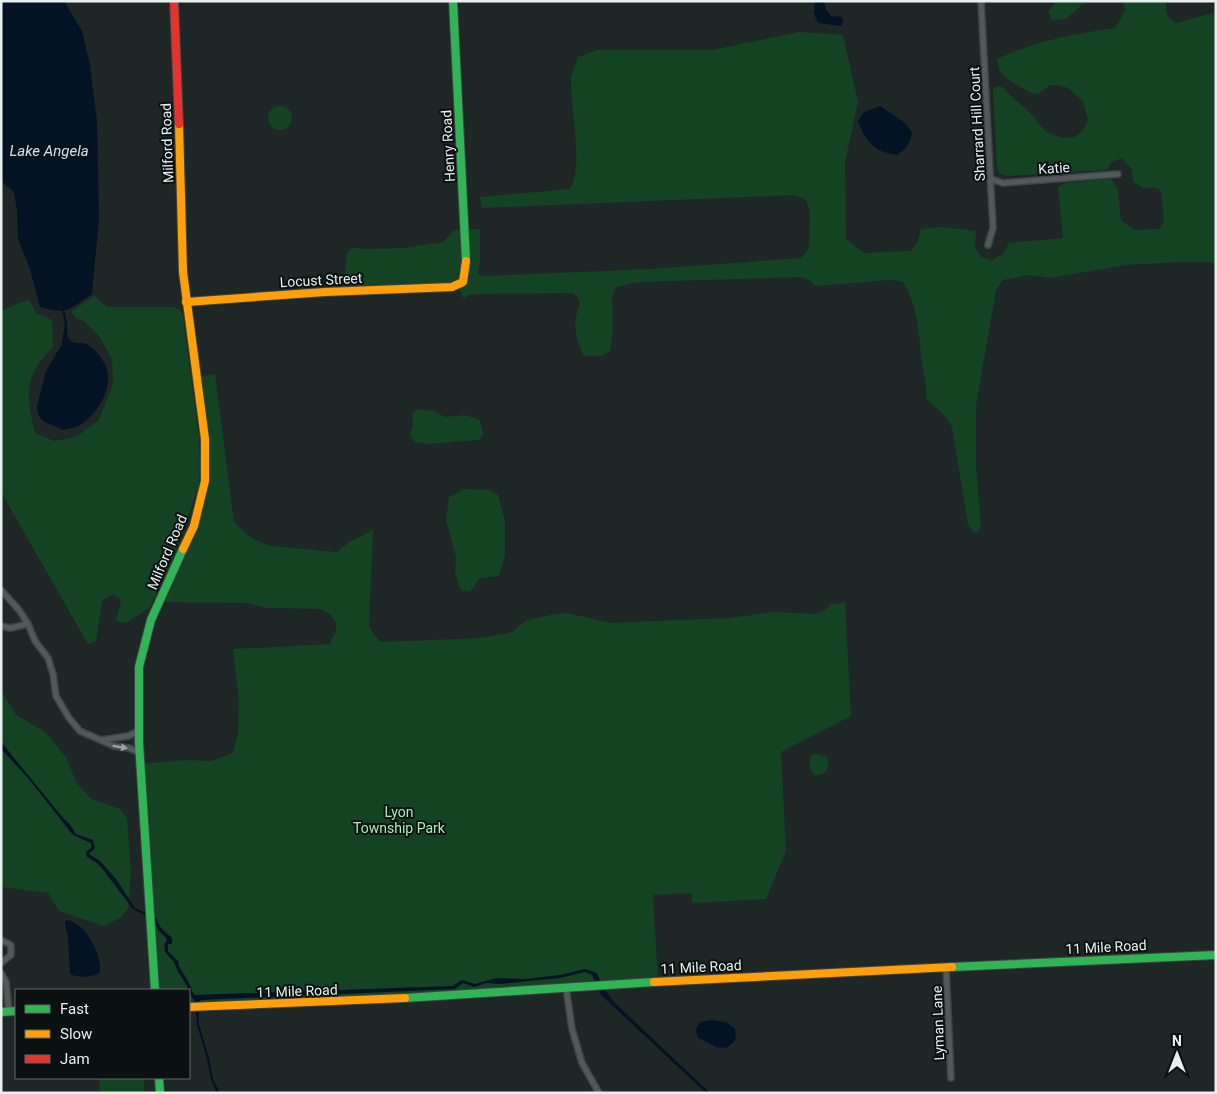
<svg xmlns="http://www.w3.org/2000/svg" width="1217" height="1094" viewBox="0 0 1217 1094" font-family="Roboto,sans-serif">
	<rect width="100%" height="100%" fill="#1f2626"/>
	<g fill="#134323">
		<path d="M 1057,1 L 1094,1 L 1083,4 L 1066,19 L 1052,20 L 1048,12 Z"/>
		<path d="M 1122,1 L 1166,1 C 1166,12 1166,18 1176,23 L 1216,12 L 1216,264 L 1210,262 L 1179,262 L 1127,265 L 1050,278 L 1028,275 L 1003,280 L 996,290 L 976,406 L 976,464 L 981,527 L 978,532 L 973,532 L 968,524 L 952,427 L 946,417 L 926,398 C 927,386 924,375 922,363 C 919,336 918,305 903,282 L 890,280 L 816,286 L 809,280 L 801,277 L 638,282 L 616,287 L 612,297 L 613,329 L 610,351 L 601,356 L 584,356 C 575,339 572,321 580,304 L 578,297 L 572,293 L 475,294 L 468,295 L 464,299 L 458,287 L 343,291 L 347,253 L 352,248 L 368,249 L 404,248 L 443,242 L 454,230 L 480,229 L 480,262 L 478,274 L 483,276 L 651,269 L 801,258 L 809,249 L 810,212 L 806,200 L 795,195 L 482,208 L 480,197 L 570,189 C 584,167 570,107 571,79 C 572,72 576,64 578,57 L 597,50 L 712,50 L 799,32 L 843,35 L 858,102 L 845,163 L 846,239 L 864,253 L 911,251 L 918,241 L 921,229 L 941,227 L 976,231 L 975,247 L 981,257 L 992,260 L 1003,254 L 1009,243 L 1063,238 L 1058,187 L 1065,183 L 1111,179 L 1118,190 L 1121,220 L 1134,230 L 1159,229 L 1164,221 L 1161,191 L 1157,188 L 1143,188 L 1133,182 L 1132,169 L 1122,158 L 1112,162 L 1107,170 L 1007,176 L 1000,174 L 997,168 L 993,89 L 997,86 L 1002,87 L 1031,114 L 1045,131 L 1062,138 L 1075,137 L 1084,129 L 1088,120 L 1083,101 L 1068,88 L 1058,85 L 1050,85 L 1038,94 L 1033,94 L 1010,81 L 1000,72 L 997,59 C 1037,41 1071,34 1115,28 L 1126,9 Z"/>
		<circle cx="280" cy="118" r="12"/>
		<path d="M 94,296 L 107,307 L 173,307 L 180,310 L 183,316 L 199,438 L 200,465 L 199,484 L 183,533 L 168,569 L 150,607 L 126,623 L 116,621 L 121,600 L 113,594 L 102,601 L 96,641 L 88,644 L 1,492 L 1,311 L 19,303 L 29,300 L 36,313 L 52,320 L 53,347 C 23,378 26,393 35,433 L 54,441 L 76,437 L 99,420 L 113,384 L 112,359 L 100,337 L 84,321 L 77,319 L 71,312 Z"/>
		<path d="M 215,374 L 234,522 L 251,538 L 270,546 L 337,552 L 349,542 L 373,530 L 369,627 L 380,642 L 482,638 L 512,632 L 527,620 L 550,615 L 567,613 L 610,623 L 730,618 L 774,612 L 816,614 L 825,610 L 831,604 L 845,603 L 851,716 L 781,752 L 786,851 L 766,899 L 692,903 L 692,893 L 653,895 L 658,981 L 189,1008 L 189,990 L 155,990 L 140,764 L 187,760 L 211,761 L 233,753 L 238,733 L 239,702 L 233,649 L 332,644 L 330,641 L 336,632 L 336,623 L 330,614 L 320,609 L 268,608 L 247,603 L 159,602 L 194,526 L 205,481 L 196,377 Z"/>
		<path d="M 418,409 L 434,411 L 445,417 L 465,415 L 480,420 L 483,434 L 479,440 L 427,444 L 415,442 L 410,435 L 413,425 L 412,414 Z"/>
		<path d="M 464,489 L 489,490 L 498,495 L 505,521 L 505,555 L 499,576 L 480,578 L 470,592 L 461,590 L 455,574 L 456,557 L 446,520 L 449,497 Z"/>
		<path d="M 1,690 L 16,715 L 45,732 L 66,757 L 76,782 L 91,799 L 120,809 L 127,818 L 131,871 L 128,909 L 120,918 L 104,926 L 59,911 L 48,893 L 1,887 Z"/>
		<path d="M 817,754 L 827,757 C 831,767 826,776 814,775 C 810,770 808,762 811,755 Z"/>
		<path d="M 99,1078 L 144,1078 L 144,1093 L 100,1093 Z"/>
	</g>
	<g fill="#031324">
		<path d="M 1,1 L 64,1 L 82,31 L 90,65 L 97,121 L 99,219 L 92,294 C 71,308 67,316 40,307 L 30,269 L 18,239 L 17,211 L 14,192 L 1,181 Z"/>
		<path d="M 815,1 L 824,1 L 826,10 L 831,16 L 842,17 L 843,22 L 841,26 L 818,23 L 814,14 Z"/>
		<path d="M 880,106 L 904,122 L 912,132 C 911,143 906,149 897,155 C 875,152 865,142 858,121 L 864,112 Z"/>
		<path d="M 65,323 L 67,324 C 67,329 67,335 69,339 C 74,345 82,342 87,344 C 92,346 98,354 101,358 C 119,380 99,415 78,426 C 73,428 67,429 63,430 C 51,423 38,425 37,406 L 46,371 L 62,344 Z"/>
		<path d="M 1,742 L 64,819 L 69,823 L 76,834 L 93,840 L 95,848 L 89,854 L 100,861 L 116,879 L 135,908 L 156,918 L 161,928 L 172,938 L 172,944 L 168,944 L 168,951 L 179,962 L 178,964 C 181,971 186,976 189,983 C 192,988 191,991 195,995 L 453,986 L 462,980 L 475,984 L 497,978 L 525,979 L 560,975 L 585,969 L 597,973 L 603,987 L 614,1002 L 710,1093 L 706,1093 L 601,995 L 592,975 L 585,972 L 560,978 L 501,984 L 486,983 L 474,987 L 463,983 L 455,989 L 201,1000 L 199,1003 L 199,1024 L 209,1058 L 213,1079 L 220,1093 L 217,1093 L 211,1080 L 207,1059 L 197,1025 L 195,1002 L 189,993 L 187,986 L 178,972 L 174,962 L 165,952 L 164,946 L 167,939 L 158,930 L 154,920 L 133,909 L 101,867 L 97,863 L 87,857 L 86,852 L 91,848 L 91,843 L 73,835 L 28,778 L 1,749 Z"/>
		<path d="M 66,920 C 86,922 102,955 100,972 C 92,978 79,978 70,974 L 68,937 L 65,924 Z"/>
		<path d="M 712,1020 L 726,1022 L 735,1029 C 737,1040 735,1042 726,1048 L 716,1047 L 697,1037 L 696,1029 L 700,1022 Z"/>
	</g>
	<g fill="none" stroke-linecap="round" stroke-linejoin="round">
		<path stroke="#031324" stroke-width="2" d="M 63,309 L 66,324"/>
		<defs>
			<g id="street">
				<path d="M 981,1 L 993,228 L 988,245"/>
				<path d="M 991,179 L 1003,183 L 1118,174"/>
				<path d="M 1,590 L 19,610 L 28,624 L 35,641 L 48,658 L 53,674 L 56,696 L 69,718 L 80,731 L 114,746 L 129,748 L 140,753"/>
				<path d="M 1,626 L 10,628 L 28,624"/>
				<path d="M 101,740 L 128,736 L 139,731"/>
				<path d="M 1,940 L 11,945 L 11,955 L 1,963"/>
				<path d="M 946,967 L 951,1078"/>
				<path d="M 1,973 L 6,982 L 9,1012"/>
				<path d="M 566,987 L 572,1029 L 582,1063 L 599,1093"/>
			</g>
			<g id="fast">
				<path d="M 453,1 L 466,261"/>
				<path d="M 952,967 L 1216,955"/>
				<path d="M 155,990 L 139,743 L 139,667 L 151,620 L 183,549"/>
				<path d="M 405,998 L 654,982"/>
				<path d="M 1,1012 L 16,1011"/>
				<path d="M 159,1078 L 160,1093"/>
			</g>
			<g id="slow">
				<path d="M 179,124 L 183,272 L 205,439 L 205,481 L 194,526 L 183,549"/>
				<path d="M 186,302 L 325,292 L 452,287 L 463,282 L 466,261"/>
				<path d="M 654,982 L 952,967"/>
				<path d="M 189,1007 L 405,998"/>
			</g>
			<path id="jam" d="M 174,1 L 179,124"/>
		</defs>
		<use href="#street" stroke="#3d4444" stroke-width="8"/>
		<use href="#fast" stroke="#3d4444" stroke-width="10"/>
		<use href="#slow" stroke="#3d4444" stroke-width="10"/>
		<use href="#jam" stroke="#3d4444" stroke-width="10"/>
		<use href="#street" stroke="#545858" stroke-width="5"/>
		<use href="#fast" stroke="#30b455" stroke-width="8"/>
		<use href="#slow" stroke="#ff9f0a" stroke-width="8"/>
		<use href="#jam" stroke="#e5322d" stroke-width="8"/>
	</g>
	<defs><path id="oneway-solid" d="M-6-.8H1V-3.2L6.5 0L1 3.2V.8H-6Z" transform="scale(1.25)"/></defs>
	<use fill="#9ea4a4" href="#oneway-solid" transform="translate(120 747) rotate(9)"/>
	<g text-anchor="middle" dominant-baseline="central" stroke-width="4" stroke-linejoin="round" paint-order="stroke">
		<g font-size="14" fill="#e7efef" stroke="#0b1010">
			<text transform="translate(977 124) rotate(-93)">Sharrard Hill Court</text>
			<text transform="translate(167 143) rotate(-92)">Milford Road</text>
			<text transform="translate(448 146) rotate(-93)">Henry Road</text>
			<text transform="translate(1054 168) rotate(-4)">Katie</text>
			<text transform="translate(321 280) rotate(-3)">Locust Street</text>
			<text transform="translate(167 552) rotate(-67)">Milford Road</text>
			<text transform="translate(1106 947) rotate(-3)">11 Mile Road</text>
			<text transform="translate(701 967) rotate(-3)">11 Mile Road</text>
			<text transform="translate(297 991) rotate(-2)">11 Mile Road</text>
			<text transform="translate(938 1023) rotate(-92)">Lyman Lane</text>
		</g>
		<g font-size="14" fill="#a3f1b3" stroke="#0b1010">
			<text x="399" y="812">Lyon<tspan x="399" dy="16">Township Park</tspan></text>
		</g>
		<g font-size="15" font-style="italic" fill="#c4e1fa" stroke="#0b1010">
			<text x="49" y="151">Lake Angela</text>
		</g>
	</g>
	<rect width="1217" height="1094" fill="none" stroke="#e7efef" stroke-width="5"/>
	<rect x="15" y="989" width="175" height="90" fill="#0b1010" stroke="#636969"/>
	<rect x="25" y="1005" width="25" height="8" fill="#30b455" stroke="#636969"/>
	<text x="60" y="1014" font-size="15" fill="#e7efef">Fast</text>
	<rect x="25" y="1030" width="25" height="8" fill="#ff9f0a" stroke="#636969"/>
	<text x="60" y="1039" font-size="15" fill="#e7efef">Slow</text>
	<rect x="25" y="1055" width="25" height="8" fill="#e5322d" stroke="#636969"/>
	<text x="60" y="1064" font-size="15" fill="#e7efef">Jam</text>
	<g transform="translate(1177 1054)" stroke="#0b1010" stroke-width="4" paint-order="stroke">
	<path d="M0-4L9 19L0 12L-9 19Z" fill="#e7efef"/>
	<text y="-8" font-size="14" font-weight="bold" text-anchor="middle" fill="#e7efef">N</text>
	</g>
</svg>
